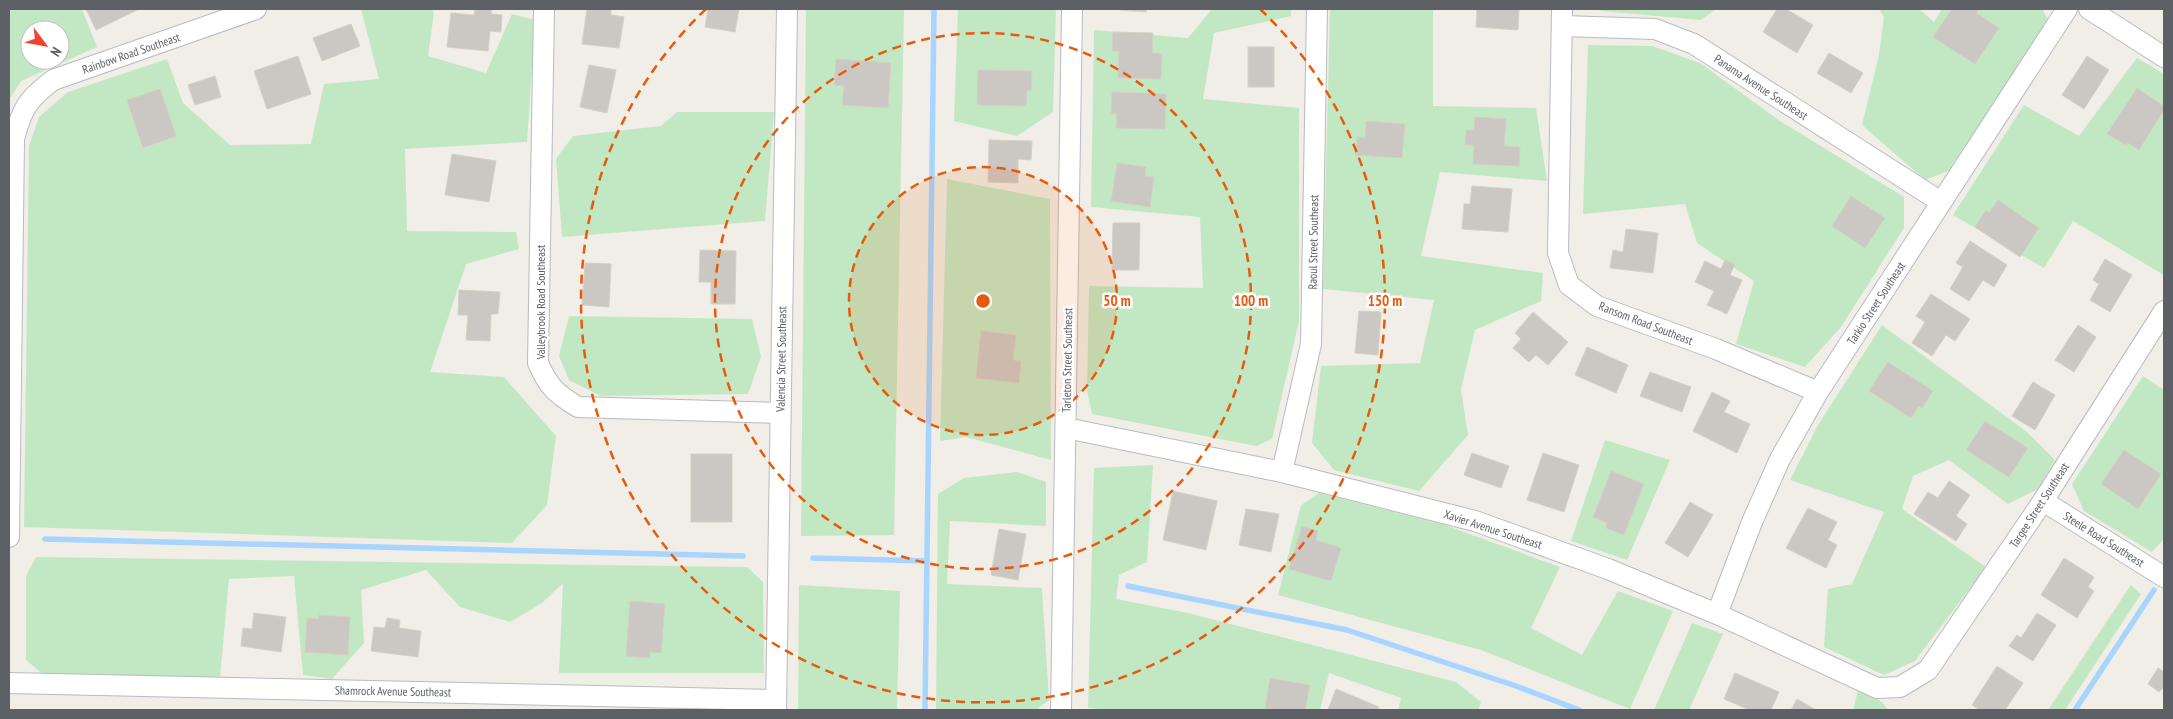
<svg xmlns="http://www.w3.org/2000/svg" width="2173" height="719" viewBox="0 0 2173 719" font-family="'PT Sans Narrow',sans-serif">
	<rect width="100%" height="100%" fill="#f0eee6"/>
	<g fill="#c2e8c3" fill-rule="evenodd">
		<path d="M 9,9 L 82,9 L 97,47 L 21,81 L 9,100 ZM 30,30 L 60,30 L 60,60 L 30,60 Z"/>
		<path d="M 361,9 L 432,9 L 434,13 L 428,56 L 486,73 L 512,14 L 535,20 L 527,142 L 405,149 L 407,231 L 516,232 L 519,249 L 466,264 L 430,372 L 504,377 L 556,436 L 547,505 L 512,543 L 24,527 L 29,146 L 39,117 L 68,92 L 167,59 L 183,103 L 230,145 L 311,144 L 324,84 L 379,79 Z"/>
		<path d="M 806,9 L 904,9 L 894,535 L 801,536 Z"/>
		<path d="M 958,9 L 1056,9 L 1053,112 L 1017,136 L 954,121 Z"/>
		<path d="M 1212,9 L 1291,9 L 1291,16 L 1214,33 L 1203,99 L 1299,108 L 1299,321 L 1272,439 L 1256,446 L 1092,414 L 1087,391 L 1089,286 L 1203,288 L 1200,217 L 1091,207 L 1094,30 L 1188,38 Z"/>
		<path d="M 1330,9 L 1433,9 L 1433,106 L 1536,108 L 1547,181 L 1440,172 L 1421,256 L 1543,273 L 1541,301 L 1475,330 L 1461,389 L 1468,435 L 1419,491 L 1334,470 L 1312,443 L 1321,366 L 1420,363 L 1434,300 L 1323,289 Z"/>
		<path d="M 1599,9 L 1716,9 L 1701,20 L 1601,11 Z"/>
		<path d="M 1879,9 L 1919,9 L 1934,22 L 1942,9 L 2042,9 L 2049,21 L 1948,171 L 1925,180 L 1862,125 L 1879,55 L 1884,17 Z"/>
		<path d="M 1588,45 L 1652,46 L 1700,63 L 1780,121 L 1904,197 L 1904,228 L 1841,327 L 1805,367 L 1736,344 L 1754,281 L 1697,243 L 1685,204 L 1583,214 Z"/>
		<path d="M 2137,58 L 2164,74 L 2164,275 L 2073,221 L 2044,268 L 1953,215 L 2024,105 L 2079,136 Z"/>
		<path d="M 677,112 L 774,112 L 765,221 L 562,237 L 556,159 L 573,136 L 661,126 Z"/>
		<path d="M 947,179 L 1050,199 L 1051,460 L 966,437 L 940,441 Z"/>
		<path d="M 569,316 L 752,319 L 761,357 L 748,394 L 601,396 L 569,380 L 559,356 Z"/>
		<path d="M 1882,325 L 2027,432 L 2055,460 L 2038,489 L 2008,504 L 1949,460 L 1913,476 L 1902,509 L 1986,567 L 1915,661 L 1884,675 L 1824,647 L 1828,589 L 1852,584 L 1884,512 L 1790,480 L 1818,425 Z"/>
		<path d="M 2143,376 L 2164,390 L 2164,539 L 2152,552 L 2084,511 L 2072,484 Z"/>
		<path d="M 1605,440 L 1670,460 L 1627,560 L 1571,541 Z"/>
		<path d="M 1153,465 L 1147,562 L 1119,575 L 1116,599 L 1188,613 L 1456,682 L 1481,702 L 1478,710 L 1398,710 L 1401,698 L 1329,673 L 1320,710 L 1109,710 L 1088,708 L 1094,468 Z"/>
		<path d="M 1017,472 L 1046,482 L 1046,526 L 950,521 L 947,584 L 1042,588 L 1049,700 L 1036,710 L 936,710 L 938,494 L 964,478 Z"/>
		<path d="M 1319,493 L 1442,524 L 1560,567 L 1531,628 L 1582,655 L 1618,591 L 1673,611 L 1630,709 L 1481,650 L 1278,595 L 1301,505 Z"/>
		<path d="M 36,557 L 747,567 L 763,582 L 764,673 L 559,673 L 563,583 L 542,603 L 510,622 L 460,607 L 426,570 L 361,590 L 364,643 L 332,679 L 303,675 L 294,576 L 229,579 L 220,677 L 44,675 L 26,660 L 26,576 Z"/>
		<path d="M 799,585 L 900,591 L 897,710 L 798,710 Z"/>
		<path d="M 2131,585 L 2141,594 L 2065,710 L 2048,710 Z"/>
		<path d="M 1692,623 L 1723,634 L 1689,710 L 1654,710 Z"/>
		<path d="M 1859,687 L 1882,702 L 1888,710 L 1853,710 Z"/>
	</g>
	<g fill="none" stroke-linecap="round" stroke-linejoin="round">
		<g stroke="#a7d5ff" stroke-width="5.5">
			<path d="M 45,539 L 743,556"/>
			<path d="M 813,558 L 927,561"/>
			<path d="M 1128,586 L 1347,630 L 1516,686 L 1579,710"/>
			<path d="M 925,710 L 934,9"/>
			<path d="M 2075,710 L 2154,590"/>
		</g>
	</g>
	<g fill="#cbc8c3" stroke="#d5d0c4">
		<path d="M 86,9 L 136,9 L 137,10 L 96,30 Z"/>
		<path d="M 475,9 L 492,9 L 491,14 L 502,15 L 501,32 L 490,31 L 488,51 L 447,47 L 451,13 L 474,15 Z"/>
		<path d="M 587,9 L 611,9 L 611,15 L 624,17 L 619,48 L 582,44 Z"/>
		<path d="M 708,9 L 739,9 L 735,32 L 705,27 Z"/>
		<path d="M 1120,9 L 1147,9 L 1146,12 L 1120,10 Z"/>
		<path d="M 1477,9 L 1519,9 L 1518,30 L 1476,27 Z"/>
		<path d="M 1777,9 L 1786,9 L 1813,25 L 1797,53 L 1763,32 Z"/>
		<path d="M 1952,9 L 1980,9 L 1976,13 L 1999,28 L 1975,64 L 1933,37 Z"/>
		<path d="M 351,24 L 360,46 L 322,61 L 313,38 Z"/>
		<path d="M 1113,32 L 1153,33 L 1152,53 L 1162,54 L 1161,79 L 1118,78 L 1119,51 L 1112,51 Z"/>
		<rect x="1248" y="47" width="26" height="40"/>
		<path d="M 1829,53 L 1863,73 L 1851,93 L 1817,73 Z"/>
		<path d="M 298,56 L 311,94 L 267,109 L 254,71 Z"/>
		<path d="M 2087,56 L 2109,70 L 2084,109 L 2062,95 Z"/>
		<path d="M 836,59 L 891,63 L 888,108 L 842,105 L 844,86 L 834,85 Z"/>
		<path d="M 589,65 L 616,70 L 607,113 L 580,107 Z"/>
		<path d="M 978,70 L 1032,71 L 1031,91 L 1027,91 L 1026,106 L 977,105 Z"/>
		<path d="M 215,76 L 221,97 L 195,105 L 188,85 Z"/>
		<path d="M 2137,88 L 2164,106 L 2164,110 L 2139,150 L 2128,143 L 2126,145 L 2107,134 Z"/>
		<path d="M 160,89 L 176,136 L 143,148 L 127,100 Z"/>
		<path d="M 1112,92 L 1166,94 L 1165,129 L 1116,128 L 1117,114 L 1111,114 Z"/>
		<path d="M 1475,117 L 1506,119 L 1504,146 L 1520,147 L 1519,166 L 1473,164 L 1474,145 L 1465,145 L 1466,130 L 1474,130 Z"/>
		<path d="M 1366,121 L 1405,124 L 1402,158 L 1355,155 L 1357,137 L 1365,138 Z"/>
		<path d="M 989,140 L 1032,141 L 1031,160 L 1018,159 L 1018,183 L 988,182 Z"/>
		<path d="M 452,154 L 496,161 L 489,202 L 445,195 Z"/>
		<path d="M 1117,163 L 1146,167 L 1145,176 L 1154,177 L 1150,207 L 1111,201 Z"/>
		<path d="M 1472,186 L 1512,189 L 1508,232 L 1462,229 L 1464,204 L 1470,204 Z"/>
		<path d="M 1851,196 L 1885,218 L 1865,248 L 1832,226 Z"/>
		<path d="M 1998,200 L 2039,228 L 2020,257 L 1975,227 L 1986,210 L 1989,213 Z"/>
		<path d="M 1113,223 L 1140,223 L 1139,270 L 1112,270 Z"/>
		<path d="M 1626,229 L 1658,233 L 1653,273 L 1610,268 L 1613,250 L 1623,252 Z"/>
		<path d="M 1970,241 L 2007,265 L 1994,287 L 1983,280 L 1969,301 L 1950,289 L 1963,267 L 1956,263 Z"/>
		<path d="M 700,250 L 736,251 L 735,304 L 711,304 L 711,282 L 699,282 Z"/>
		<path d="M 2105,259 L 2132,275 L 2110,312 L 2090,300 L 2099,284 L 2093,280 Z"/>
		<path d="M 1725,260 L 1735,264 L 1730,275 L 1742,280 L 1727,314 L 1707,305 L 1714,291 L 1695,282 L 1705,261 L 1721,269 Z"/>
		<path d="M 585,263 L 611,264 L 609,307 L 582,305 Z"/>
		<path d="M 459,290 L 500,292 L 498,314 L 491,314 L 490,341 L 466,340 L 468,315 L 458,315 Z"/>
		<path d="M 1931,294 L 1970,319 L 1955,341 L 1946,335 L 1932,356 L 1912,343 L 1925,322 L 1916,316 Z"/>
		<path d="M 1359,311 L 1381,312 L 1378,355 L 1355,353 Z"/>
		<path d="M 1533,312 L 1568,342 L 1548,365 L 1536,355 L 1529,362 L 1513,348 L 1521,339 L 1515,333 Z"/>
		<path d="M 2078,325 L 2096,337 L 2074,372 L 2055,360 Z"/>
		<path d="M 981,331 L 1016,335 L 1013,360 L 1021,361 L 1019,383 L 976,378 Z"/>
		<path d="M 1587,347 L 1628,365 L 1616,393 L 1575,375 Z"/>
		<path d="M 1888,362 L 1933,391 L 1922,408 L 1919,406 L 1911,418 L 1869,391 Z"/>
		<path d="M 1650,372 L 1691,387 L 1682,412 L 1640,396 Z"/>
		<path d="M 2033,382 L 2055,395 L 2035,430 L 2012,416 Z"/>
		<path d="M 1712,392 L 1730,401 L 1724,412 L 1750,424 L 1737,453 L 1693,431 Z"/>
		<path d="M 1985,421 L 2028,448 L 2009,477 L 1966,450 Z"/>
		<path d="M 2124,450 L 2161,474 L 2138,509 L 2101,484 Z"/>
		<path d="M 1472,453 L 1509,466 L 1501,488 L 1464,475 Z"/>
		<path d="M 1543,453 L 1579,465 L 1564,512 L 1527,500 Z"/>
		<rect x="691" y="454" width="41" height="68"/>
		<path d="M 1611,471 L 1644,484 L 1624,535 L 1606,528 L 1607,523 L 1593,517 Z"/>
		<path d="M 1949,481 L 1970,495 L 1956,516 L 1967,524 L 1956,541 L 1914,514 L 1928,492 L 1938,498 Z"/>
		<path d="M 1173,491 L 1217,501 L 1206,550 L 1163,540 Z"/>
		<path d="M 1690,502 L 1713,515 L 1688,557 L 1665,543 Z"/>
		<path d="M 1808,508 L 1837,522 L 1828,540 L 1837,545 L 1826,568 L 1786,548 Z"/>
		<path d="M 1246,509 L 1279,514 L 1271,552 L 1239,545 Z"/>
		<path d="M 1302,526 L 1318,531 L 1316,540 L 1341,548 L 1331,581 L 1289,569 Z"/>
		<path d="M 999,529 L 1026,534 L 1018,580 L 991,575 Z"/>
		<path d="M 2064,558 L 2094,577 L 2088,587 L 2094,591 L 2077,618 L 2041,595 Z"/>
		<path d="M 630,601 L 665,604 L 661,653 L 650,652 L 650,658 L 626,656 Z"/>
		<path d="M 254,613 L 286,617 L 281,652 L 241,646 L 243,628 L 252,629 Z"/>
		<path d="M 2037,613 L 2056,625 L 2033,661 L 2009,646 L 2017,635 L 2021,638 Z"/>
		<path d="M 319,615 L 350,617 L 348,655 L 305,652 L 307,618 L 319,619 Z"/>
		<path d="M 387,618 L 400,620 L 399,628 L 421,631 L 418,657 L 371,651 L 374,627 L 385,628 Z"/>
		<path d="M 1997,666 L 2023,683 L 2005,710 L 1980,710 L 1972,705 Z"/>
		<path d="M 2158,668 L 2164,672 L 2164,687 L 2159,692 L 2148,684 Z"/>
		<path d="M 1735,673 L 1779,692 L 1771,710 L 1750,710 L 1724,699 Z"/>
		<path d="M 1270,678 L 1310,685 L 1305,710 L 1265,710 Z"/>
		<path d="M 1336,689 L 1379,707 L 1377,710 L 1328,710 Z"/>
		<path d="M 1797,699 L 1816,710 L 1791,710 Z"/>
	</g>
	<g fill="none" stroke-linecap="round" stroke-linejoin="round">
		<defs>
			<g id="minor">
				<path d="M 544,9 L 538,363 C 548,386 556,394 578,407 L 780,413"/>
				<path d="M 1562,9 L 1558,253 L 1569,285 L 1597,306 L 1716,349 L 1818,392"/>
				<path d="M 2089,9 L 2164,57"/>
				<path d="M 1562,26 L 1655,29 L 1694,44 L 1941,202"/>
				<path d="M 1066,428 L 1282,472 L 1475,521 L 1608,569 L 1717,614 L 1877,688 L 1900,687 L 1928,670 L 2043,501 L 2164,311"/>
				<path d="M 1282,472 L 1311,344 L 1317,9"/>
				<path d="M 2043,501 L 2164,577"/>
				<path d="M 9,537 L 14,139 C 22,108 28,99 53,80 L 256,9"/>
				<path d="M 1717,614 L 1752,522 L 1780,459 L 1818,392 L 2067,9"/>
				<path d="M 9,683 L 776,700"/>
				<path d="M 776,710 L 787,9"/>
				<path d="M 1061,710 L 1072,9"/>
			</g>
		</defs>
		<use href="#minor" stroke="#b8bbc0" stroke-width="22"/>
		<use href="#minor" stroke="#fff" stroke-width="20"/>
	</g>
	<circle cx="983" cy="301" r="134" fill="#e8590c" fill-opacity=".12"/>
	<g fill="none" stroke="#e8590c" stroke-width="2.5" stroke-dasharray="9 6">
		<circle cx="983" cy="301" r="134"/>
		<circle cx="983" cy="301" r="268"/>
		<path d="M1260 9A402 402 0 1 1 706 9"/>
	</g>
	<g text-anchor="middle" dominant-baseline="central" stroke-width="5" stroke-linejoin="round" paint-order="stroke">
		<g font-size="12" fill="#5d6166" stroke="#fff">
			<text transform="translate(131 53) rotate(-19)">Rainbow Road Southeast</text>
			<text transform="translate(1761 87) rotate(33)">Panama Avenue Southeast</text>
			<text transform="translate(1313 242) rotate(-89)">Raoul Street Southeast</text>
			<text transform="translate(540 302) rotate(-90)">Valleybrook Road Southeast</text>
			<text transform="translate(1876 303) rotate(-57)">Tarkio Street Southeast</text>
			<text transform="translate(1646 323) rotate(21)">Ransom Road Southeast</text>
			<text transform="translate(781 359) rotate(-89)">Valencia Street Southeast</text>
			<text transform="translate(1067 360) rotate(-89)">Tarleton Street Southeast</text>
			<text transform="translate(2039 505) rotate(-57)">Targee Street Southeast</text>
			<text transform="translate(1493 529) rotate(18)">Xavier Avenue Southeast</text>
			<text transform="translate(2104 539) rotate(32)">Steele Road Southeast</text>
			<text transform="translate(393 691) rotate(1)">Shamrock Avenue Southeast</text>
		</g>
	</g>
	<circle cx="983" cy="301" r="8" fill="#e8590c" stroke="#fff" stroke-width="2.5"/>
	<g font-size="15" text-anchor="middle" font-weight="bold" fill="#e8590c" stroke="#fff" stroke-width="5" stroke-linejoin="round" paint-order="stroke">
		<text x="1117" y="306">50 m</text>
		<text x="1251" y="306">100 m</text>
		<text x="1385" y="306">150 m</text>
	</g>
	<rect width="2173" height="719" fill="none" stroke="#5d6166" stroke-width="20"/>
	<g transform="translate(45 45) rotate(122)"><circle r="24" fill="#ffffff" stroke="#bec0c2"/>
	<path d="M0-4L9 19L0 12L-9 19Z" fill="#ee442e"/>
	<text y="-8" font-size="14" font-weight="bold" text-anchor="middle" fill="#5d6166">N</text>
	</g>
</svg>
